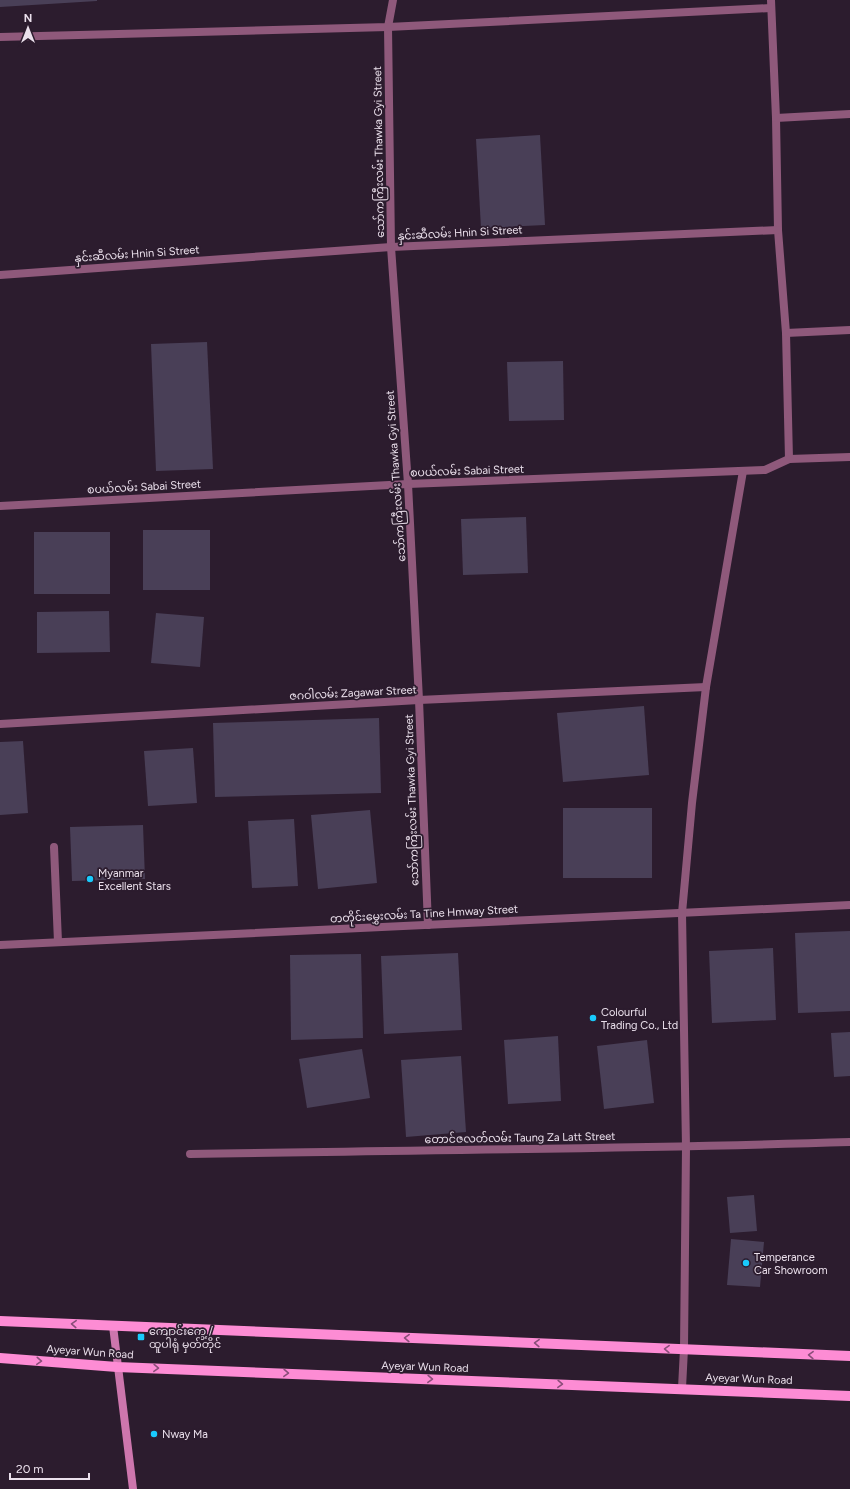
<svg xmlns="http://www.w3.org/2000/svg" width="850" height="1489" viewBox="0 0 850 1489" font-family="Figtree,'Noto Sans Myanmar',sans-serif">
	<rect width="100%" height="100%" fill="#2c1c2e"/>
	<g fill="#493f57">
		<path d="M 0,0 L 97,0 L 97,1 L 0,7 Z"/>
		<path d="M 540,135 L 545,225 L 481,228 L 476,139 Z"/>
		<path d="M 207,342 L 213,469 L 156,471 L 151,344 Z"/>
		<path d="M 563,361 L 564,420 L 509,421 L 507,362 Z"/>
		<path d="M 526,517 L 528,573 L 463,575 L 461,519 Z"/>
		<rect x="143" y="530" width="67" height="60"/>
		<rect x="34" y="532" width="76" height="62"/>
		<path d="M 109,611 L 110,652 L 37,653 L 37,612 Z"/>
		<path d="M 156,613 L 204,617 L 200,667 L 151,663 Z"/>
		<path d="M 644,706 L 649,775 L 563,782 L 557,713 Z"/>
		<path d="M 379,718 L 381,793 L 215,797 L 213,723 Z"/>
		<path d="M 23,741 L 28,813 L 0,815 L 0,742 Z"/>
		<path d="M 193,748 L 197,803 L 148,806 L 144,751 Z"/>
		<rect x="563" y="808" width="89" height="70"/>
		<path d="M 370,810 L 377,883 L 318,889 L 311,815 Z"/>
		<path d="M 294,819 L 298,886 L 252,888 L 248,821 Z"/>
		<path d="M 143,825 L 145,879 L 72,881 L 70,827 Z"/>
		<path d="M 850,931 L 850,1011 L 798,1013 L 795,933 Z"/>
		<path d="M 773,948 L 776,1020 L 712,1023 L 709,951 Z"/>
		<path d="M 458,953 L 462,1030 L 384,1034 L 381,956 Z"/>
		<path d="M 361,954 L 363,1038 L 291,1040 L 290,955 Z"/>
		<path d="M 850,1032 L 850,1076 L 834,1077 L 831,1033 Z"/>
		<path d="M 558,1036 L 561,1101 L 508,1104 L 504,1040 Z"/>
		<path d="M 647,1040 L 654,1103 L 604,1109 L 597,1046 Z"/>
		<path d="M 362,1049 L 370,1098 L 307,1108 L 299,1059 Z"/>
		<path d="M 461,1056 L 466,1132 L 406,1137 L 401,1060 Z"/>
		<path d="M 754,1195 L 757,1231 L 730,1233 L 727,1197 Z"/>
		<path d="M 731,1239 L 764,1242 L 760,1287 L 727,1285 Z"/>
	</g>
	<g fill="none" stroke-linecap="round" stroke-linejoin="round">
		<path stroke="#8f597b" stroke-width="8" d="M 54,847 L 58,942"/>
		<g stroke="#8f597b" stroke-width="8">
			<path d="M 393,0 L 388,27 L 391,247 L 408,484 L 419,700 L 428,925"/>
			<path d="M 771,0 L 776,118 L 778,230 L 786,333 L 789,459"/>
			<path d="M 0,37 L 388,27 L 771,8"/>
			<path d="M 776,118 L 850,114"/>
			<path d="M 0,275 L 391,247 L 778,230"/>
			<path d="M 786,333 L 850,330"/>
			<path d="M 0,506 L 408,484 L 765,470 L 789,459 L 850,457"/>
			<path d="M 0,724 L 419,700 L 706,687"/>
			<path d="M 0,945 L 850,905"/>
			<path d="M 190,1154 C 410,1150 630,1149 850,1142"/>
			<path d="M 682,1388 L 684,1349 L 686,1147 L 682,913 L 692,803 L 706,687 L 743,471"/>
		</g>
		<path stroke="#cd76ad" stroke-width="8" d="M 113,1326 L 133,1489"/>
		<g stroke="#fd8cd4" stroke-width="10">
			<path d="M 0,1321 L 850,1356"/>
			<path d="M 0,1358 L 117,1367 L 850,1396"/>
		</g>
	</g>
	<defs><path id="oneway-chevron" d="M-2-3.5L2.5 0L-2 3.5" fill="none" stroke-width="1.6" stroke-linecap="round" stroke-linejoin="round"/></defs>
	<g stroke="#8a4e79">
		<use href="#oneway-chevron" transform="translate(74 1324) rotate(-177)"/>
		<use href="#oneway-chevron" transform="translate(407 1338) rotate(-178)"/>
		<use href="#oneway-chevron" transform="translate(537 1343) rotate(-178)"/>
		<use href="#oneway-chevron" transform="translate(667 1349) rotate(-178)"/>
		<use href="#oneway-chevron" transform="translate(811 1355) rotate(-178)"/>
		<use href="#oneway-chevron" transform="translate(39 1361) rotate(4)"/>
		<use href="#oneway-chevron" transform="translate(156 1368) rotate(2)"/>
		<use href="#oneway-chevron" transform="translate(286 1373) rotate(2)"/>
		<use href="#oneway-chevron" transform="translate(430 1379) rotate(2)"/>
		<use href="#oneway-chevron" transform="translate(560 1384) rotate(2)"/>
	</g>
	<g fill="#19cafc" stroke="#2c1c2e" stroke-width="1.5">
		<circle cx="90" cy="879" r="4"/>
		<circle cx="593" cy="1018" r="4"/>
		<circle cx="746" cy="1263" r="4"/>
		<rect x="137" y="1333" width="8" height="8" rx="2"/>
		<circle cx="154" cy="1434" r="4"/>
	</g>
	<g text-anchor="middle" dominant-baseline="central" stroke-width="3.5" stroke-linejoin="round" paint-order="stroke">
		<g font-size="11" fill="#ebe0ec" stroke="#2c1c2e">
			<text transform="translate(379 152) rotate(-91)">သော်ကကြီးလမ်း Thawka Gyi Street</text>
			<text transform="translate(460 233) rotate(-3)">နှင်းဆီလမ်း Hnin Si Street</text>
			<text transform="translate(137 254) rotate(-4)">နှင်းဆီလမ်း Hnin Si Street</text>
			<text transform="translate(467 471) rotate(-2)">စပယ်လမ်း Sabai Street</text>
			<text transform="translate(396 476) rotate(-94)">သော်ကကြီးလမ်း Thawka Gyi Street</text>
			<text transform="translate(144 487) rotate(-3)">စပယ်လမ်း Sabai Street</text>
			<text transform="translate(353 693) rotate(-3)">ဇဂဝါလမ်း Zagawar Street</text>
			<text transform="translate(412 800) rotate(-92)">သော်ကကြီးလမ်း Thawka Gyi Street</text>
			<text transform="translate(424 914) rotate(-3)">တတိုင်းမွှေးလမ်း Ta Tine Hmway Street</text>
			<text transform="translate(520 1138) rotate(-1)">တောင်ဇလတ်လမ်း Taung Za Latt Street</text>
			<text transform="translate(90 1352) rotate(4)">Ayeyar Wun Road</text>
			<text transform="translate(425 1367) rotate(2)">Ayeyar Wun Road</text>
			<text transform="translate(749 1379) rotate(2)">Ayeyar Wun Road</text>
		</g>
		<g font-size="11" fill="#ebe0ec" stroke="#2c1c2e" text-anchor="start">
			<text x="98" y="873">Myanmar<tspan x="98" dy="13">Excellent Stars</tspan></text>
			<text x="601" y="1012">Colourful<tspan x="601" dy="13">Trading Co., Ltd</tspan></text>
			<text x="754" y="1257">Temperance<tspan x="754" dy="13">Car Showroom</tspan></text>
			<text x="149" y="1331">ကျောင်းကွေ့ /<tspan x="149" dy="13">ထူပါရုံ မှတ်တိုင်</tspan></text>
			<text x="162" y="1434">Nway Ma</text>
		</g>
	</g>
	<g transform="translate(28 28)" stroke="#2c1c2e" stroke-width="3" paint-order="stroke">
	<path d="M0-3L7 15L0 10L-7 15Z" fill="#ebe0ec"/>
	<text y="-6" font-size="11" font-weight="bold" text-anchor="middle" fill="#ebe0ec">N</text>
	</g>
	<path d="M10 1473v6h79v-6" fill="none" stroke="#ebe0ec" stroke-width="2"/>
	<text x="16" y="1473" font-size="12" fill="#ebe0ec" stroke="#2c1c2e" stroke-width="3" paint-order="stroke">20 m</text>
</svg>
